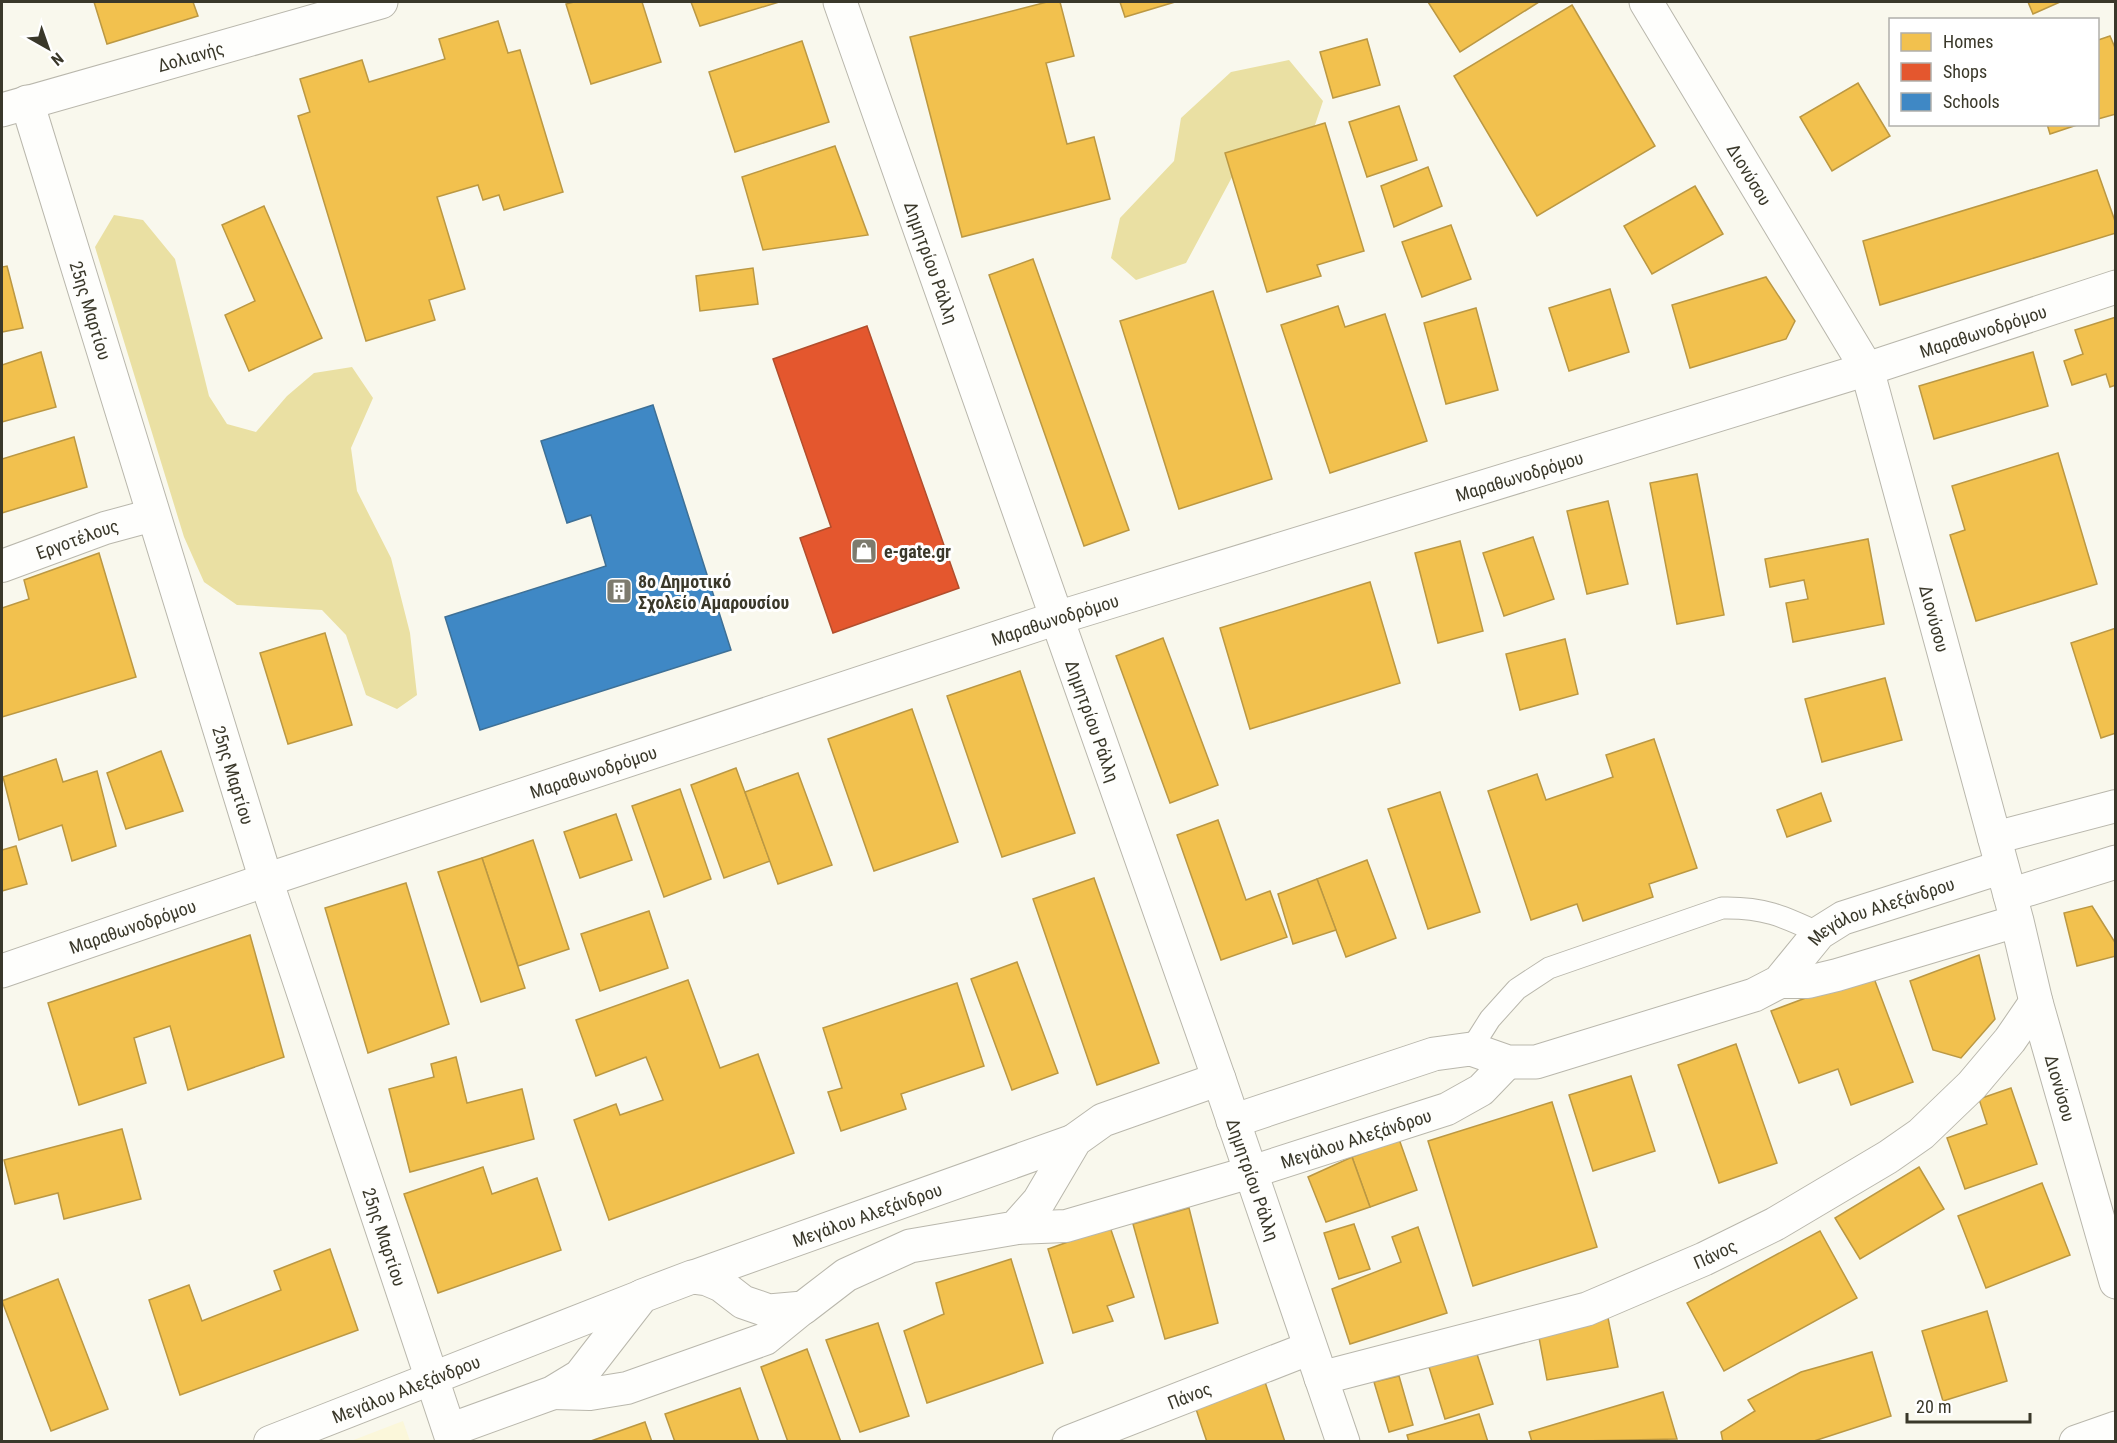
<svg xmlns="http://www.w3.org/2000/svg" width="2117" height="1443" viewBox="0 0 2117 1443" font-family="'Roboto Condensed',sans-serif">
	<rect width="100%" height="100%" fill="#f9f8ed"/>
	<path fill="#fbf7da" d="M 403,1421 L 410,1441 L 351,1441 Z"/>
	<g fill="#eae0a3">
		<path d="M 1289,60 L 1323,101 L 1311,137 L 1238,166 L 1186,263 L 1136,280 L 1111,258 L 1120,218 L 1174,161 L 1181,118 L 1231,72 Z"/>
		<path d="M 114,215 L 143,220 L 175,259 L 209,396 L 227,424 L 256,432 L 287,396 L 314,373 L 352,367 L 373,398 L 351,448 L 357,491 L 391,558 L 410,633 L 417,695 L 397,709 L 366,695 L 346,635 L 322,610 L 237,605 L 204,582 L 184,537 L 95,247 Z"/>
	</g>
	<g fill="#f2c14e" stroke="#bb9843" stroke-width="1.5">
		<path d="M 94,2 L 193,2 L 198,16 L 107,44 Z"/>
		<path d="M 574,2 L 642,2 L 661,62 L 591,84 L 566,4 Z"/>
		<path d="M 691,2 L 779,2 L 700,26 Z"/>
		<path d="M 1047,2 L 1060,2 L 1074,56 L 1046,63 L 1067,144 L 1094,137 L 1110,199 L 962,237 L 910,37 Z"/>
		<path d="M 1120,2 L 1175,2 L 1125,17 Z"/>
		<path d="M 1428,2 L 1539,2 L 1460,52 Z"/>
		<path d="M 2028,2 L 2060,2 L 2033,14 Z"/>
		<path d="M 1572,5 L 1655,146 L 1537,216 L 1454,76 Z"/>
		<path d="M 498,21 L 508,53 L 520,50 L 563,192 L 504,210 L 499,195 L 483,200 L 478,185 L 437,197 L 465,289 L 429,300 L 435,320 L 366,341 L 298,116 L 310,112 L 300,79 L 362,60 L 369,82 L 445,59 L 439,39 Z"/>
		<path d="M 2110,36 L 2116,50 L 2116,114 L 2098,119 L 2098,40 Z"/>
		<path d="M 1367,39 L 1380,85 L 1333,98 L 1320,52 Z"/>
		<path d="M 802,41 L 829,122 L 735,152 L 709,72 Z"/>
		<path d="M 1858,83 L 1890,136 L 1832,171 L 1800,117 Z"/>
		<path d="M 1399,106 L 1417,160 L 1367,177 L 1349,122 Z"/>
		<path d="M 1325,123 L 1364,251 L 1317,265 L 1321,276 L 1267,292 L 1225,153 Z"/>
		<path d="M 2047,124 L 2080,124 L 2050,134 Z"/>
		<path d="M 835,146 L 868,235 L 763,250 L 742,177 Z"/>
		<path d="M 1428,167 L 1442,206 L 1394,227 L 1381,186 Z"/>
		<path d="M 2097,170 L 2116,224 L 2116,233 L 1880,305 L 1863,241 Z"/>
		<path d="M 1695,186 L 1723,234 L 1652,274 L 1624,226 Z"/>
		<path d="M 264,206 L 322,338 L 249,371 L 225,315 L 255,301 L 222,225 Z"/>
		<path d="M 1451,225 L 1471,279 L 1422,297 L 1402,242 Z"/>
		<path d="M 1033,259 L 1129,530 L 1084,546 L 989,275 Z"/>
		<path d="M 7,266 L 23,328 L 2,332 L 2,267 Z"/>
		<path d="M 753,268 L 758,304 L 700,311 L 696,276 Z"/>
		<path d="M 1766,277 L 1795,321 L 1786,339 L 1690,368 L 1672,305 Z"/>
		<path d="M 1610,289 L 1629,352 L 1569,371 L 1549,308 Z"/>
		<path d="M 1213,291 L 1272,479 L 1179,509 L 1120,321 Z"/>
		<path d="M 1338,306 L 1345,327 L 1385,314 L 1427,441 L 1330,473 L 1281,325 Z"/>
		<path d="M 1476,308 L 1498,390 L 1446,404 L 1424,323 Z"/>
		<path d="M 2116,317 L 2116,385 L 2110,387 L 2106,374 L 2072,385 L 2064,361 L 2083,354 L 2075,330 Z"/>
		<path d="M 41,352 L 56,407 L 2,422 L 2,365 Z"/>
		<path d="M 2033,352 L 2048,406 L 1934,439 L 1919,386 Z"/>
		<path d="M 74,437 L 87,487 L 2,513 L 2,459 Z"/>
		<path d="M 2058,453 L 2097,584 L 1976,621 L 1950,535 L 1965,530 L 1952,486 Z"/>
		<path d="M 1697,474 L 1724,615 L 1677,624 L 1650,483 Z"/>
		<path d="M 1608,501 L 1628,584 L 1587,594 L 1567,511 Z"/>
		<path d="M 1533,537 L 1554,599 L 1504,616 L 1483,553 Z"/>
		<path d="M 1868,539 L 1884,624 L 1793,642 L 1786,603 L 1808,599 L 1804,580 L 1770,587 L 1765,559 Z"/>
		<path d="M 1460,541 L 1483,631 L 1438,643 L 1415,553 Z"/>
		<path d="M 99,553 L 136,677 L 2,717 L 2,608 L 29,599 L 24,580 Z"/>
		<path d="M 1370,582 L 1400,683 L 1250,729 L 1220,628 Z"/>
		<path d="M 2116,628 L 2116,733 L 2101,738 L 2071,643 Z"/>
		<path d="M 325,633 L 352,725 L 288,744 L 260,653 Z"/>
		<path d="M 1163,638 L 1218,785 L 1170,803 L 1116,656 Z"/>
		<path d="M 1565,639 L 1578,694 L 1520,710 L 1506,654 Z"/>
		<path d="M 1020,671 L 1075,833 L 1002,857 L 947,696 Z"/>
		<path d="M 1885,678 L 1902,740 L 1822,762 L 1805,699 Z"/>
		<path d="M 912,709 L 958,842 L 874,871 L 828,739 Z"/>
		<path d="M 1654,739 L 1697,868 L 1649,884 L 1653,897 L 1583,921 L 1577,904 L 1531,920 L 1488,791 L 1537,774 L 1546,800 L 1613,777 L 1606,755 Z"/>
		<path d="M 161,751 L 183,811 L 126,829 L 107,773 Z"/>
		<path d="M 56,759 L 63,782 L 97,771 L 116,846 L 72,861 L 62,825 L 19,840 L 3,777 Z"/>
		<path d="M 736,768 L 770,861 L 724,878 L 691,785 Z"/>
		<path d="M 798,773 L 832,865 L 778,884 L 745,792 Z"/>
		<path d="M 680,789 L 711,879 L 664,897 L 632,806 Z"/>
		<path d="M 1440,792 L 1480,912 L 1428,929 L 1388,809 Z"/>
		<path d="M 1821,793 L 1831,821 L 1787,837 L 1777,810 Z"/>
		<path d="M 616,814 L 632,860 L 580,878 L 564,832 Z"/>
		<path d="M 1218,820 L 1246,900 L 1270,891 L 1287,937 L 1221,960 L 1177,835 Z"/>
		<path d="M 533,840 L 569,949 L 518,966 L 482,858 Z"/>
		<path d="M 16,846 L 27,884 L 2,891 L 2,850 Z"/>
		<path d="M 482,858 L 525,988 L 481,1002 L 438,872 Z"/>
		<path d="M 1367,860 L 1396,938 L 1346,957 L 1317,879 Z"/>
		<path d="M 1094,878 L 1159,1063 L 1097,1085 L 1033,899 Z"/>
		<path d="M 1317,879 L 1336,930 L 1293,944 L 1278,894 Z"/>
		<path d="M 406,883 L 449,1024 L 368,1053 L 325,908 Z"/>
		<path d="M 2092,906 L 2116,944 L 2116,956 L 2077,966 L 2064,913 Z"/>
		<path d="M 649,911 L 668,968 L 600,991 L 581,934 Z"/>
		<path d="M 250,935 L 284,1057 L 188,1090 L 170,1026 L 134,1038 L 146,1083 L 79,1105 L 48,1003 Z"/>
		<path d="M 1979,955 L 1995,1019 L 1961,1058 L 1933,1050 L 1910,981 Z"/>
		<path d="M 1017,962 L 1058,1073 L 1012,1090 L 971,979 Z"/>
		<path d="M 1872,973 L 1913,1082 L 1851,1105 L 1838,1069 L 1799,1083 L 1771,1011 Z"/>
		<path d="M 688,980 L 720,1068 L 758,1054 L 794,1153 L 609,1220 L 574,1120 L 616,1104 L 620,1115 L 663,1100 L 646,1057 L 596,1076 L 576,1020 Z"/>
		<path d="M 957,983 L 984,1066 L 901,1094 L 906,1109 L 841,1131 L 828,1092 L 842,1088 L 823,1028 Z"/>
		<path d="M 1736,1044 L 1777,1163 L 1719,1183 L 1678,1065 Z"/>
		<path d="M 456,1057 L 467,1103 L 522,1089 L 534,1139 L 410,1172 L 389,1089 L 434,1077 L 431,1064 Z"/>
		<path d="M 1631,1076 L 1655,1151 L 1593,1171 L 1569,1095 Z"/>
		<path d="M 2011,1088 L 2037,1164 L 1965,1189 L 1947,1138 L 1987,1124 L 1979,1099 Z"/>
		<path d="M 1552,1102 L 1597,1247 L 1473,1286 L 1428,1141 Z"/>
		<path d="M 122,1129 L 141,1199 L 64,1219 L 58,1193 L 15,1204 L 4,1160 Z"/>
		<path d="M 1399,1139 L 1417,1190 L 1370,1207 L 1352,1157 Z"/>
		<path d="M 1352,1157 L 1370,1207 L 1326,1222 L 1308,1177 Z"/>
		<path d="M 483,1167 L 492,1194 L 537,1178 L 561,1250 L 438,1293 L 404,1194 Z"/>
		<path d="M 1919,1167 L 1944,1209 L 1860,1259 L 1835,1218 Z"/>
		<path d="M 2042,1183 L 2070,1255 L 1986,1288 L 1958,1216 Z"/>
		<path d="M 1189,1208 L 1218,1323 L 1165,1339 L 1133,1224 Z"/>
		<path d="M 1354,1224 L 1370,1269 L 1339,1279 L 1324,1233 Z"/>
		<path d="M 1110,1227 L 1134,1297 L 1107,1306 L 1113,1321 L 1073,1333 L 1048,1249 Z"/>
		<path d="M 1418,1227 L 1447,1313 L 1350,1344 L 1332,1289 L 1401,1262 L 1392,1237 Z"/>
		<path d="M 1820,1231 L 1857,1298 L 1724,1371 L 1687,1303 Z"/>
		<path d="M 330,1249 L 358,1330 L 180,1395 L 149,1300 L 189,1285 L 202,1321 L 281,1290 L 274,1271 Z"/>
		<path d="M 1011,1259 L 1043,1363 L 927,1403 L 904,1331 L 944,1314 L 936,1283 Z"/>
		<path d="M 58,1279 L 108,1409 L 51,1431 L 2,1301 Z"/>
		<path d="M 1987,1311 L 2007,1381 L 1943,1401 L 1922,1331 Z"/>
		<path d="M 1607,1313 L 1618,1367 L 1547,1380 L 1537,1327 Z"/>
		<path d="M 878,1323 L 909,1416 L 860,1432 L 826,1340 Z"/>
		<path d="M 807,1349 L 841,1442 L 788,1442 L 761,1367 Z"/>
		<path d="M 1476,1351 L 1493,1404 L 1445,1419 L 1429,1367 Z"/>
		<path d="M 1872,1352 L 1891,1416 L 1811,1442 L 1723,1442 L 1721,1432 L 1755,1411 L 1748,1400 L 1801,1372 Z"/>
		<path d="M 1399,1376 L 1413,1425 L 1389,1432 L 1374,1382 Z"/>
		<path d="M 1265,1382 L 1285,1442 L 1207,1442 L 1195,1406 Z"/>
		<path d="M 740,1388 L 759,1442 L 675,1442 L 665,1414 Z"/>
		<path d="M 1663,1392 L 1677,1439 L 1532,1442 L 1529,1432 Z"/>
		<path d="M 1479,1414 L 1488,1442 L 1409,1442 L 1407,1435 Z"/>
		<path d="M 645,1422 L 652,1442 L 588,1442 Z"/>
	</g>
	<path fill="#e4572e" stroke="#b14e2d" stroke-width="1.5" d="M 867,326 L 959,588 L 833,633 L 800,538 L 831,527 L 773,359 Z"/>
	<path fill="#3f88c5" stroke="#3e7096" stroke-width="1.5" d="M 653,405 L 731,650 L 480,730 L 445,617 L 606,566 L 591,515 L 567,523 L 541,441 Z"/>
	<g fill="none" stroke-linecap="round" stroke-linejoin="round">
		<defs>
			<path id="service" d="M 1471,1049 L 1490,1019 L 1517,989 L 1549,968 L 1722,908 C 1763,907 1783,916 1819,933"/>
			<g id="pedestrian">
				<path id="s1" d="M 2,566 L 105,528 L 153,515"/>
				<path d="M 1994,838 L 2116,806"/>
				<path d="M 1779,982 L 1808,982 L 1837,975 L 2017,921"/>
				<path id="s2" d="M 1015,1228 L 1066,1226 L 1251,1172 L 1447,1109 L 1481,1090 L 1508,1062"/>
				<path id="s3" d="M 692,1277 L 1075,1140"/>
				<path d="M 552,1393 L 590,1394 L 627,1388 L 765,1339 L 803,1308"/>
				<path id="s4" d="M 270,1442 L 642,1296"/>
			</g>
			<g id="minor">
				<path id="s5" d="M 1646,2 L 1867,369 L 2017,921 L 2036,1002 L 2116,1282"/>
				<path id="s6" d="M 27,102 L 266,880 L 453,1442"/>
				<path id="s7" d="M 2,110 L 381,2"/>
				<path d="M 2010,895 L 2116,862"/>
				<path id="s8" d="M 2,971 L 266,880 L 1057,618 L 1867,369 L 2116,287"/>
				<path id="s9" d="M 1233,1121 L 1434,1054 L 1471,1049 L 1508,1062 L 1536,1062 L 1754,995 L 1779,982 L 1819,933 L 1843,918 L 2002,867"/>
				<path id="s10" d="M 1321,1378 L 1587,1309 L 1704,1259 L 1775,1224 L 1888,1157 L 1921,1134 L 1972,1085 L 2010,1040 L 2036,1002"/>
				<path d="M 450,1430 L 552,1393 L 580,1376 L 642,1296 L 692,1277 L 707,1279 L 721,1285 L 743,1302 L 769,1311 L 803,1308 L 846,1275 L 910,1246 L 1015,1228 L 1039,1201 L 1075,1140 L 1103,1120 L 1219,1079"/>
				<path id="s11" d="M 1069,1442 L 1310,1348"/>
			</g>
			<g id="tertiary">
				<path id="s12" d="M 840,2 L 1219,1079 L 1343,1442"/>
				<path d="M 2076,1442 L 2116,1428"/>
			</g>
		</defs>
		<use href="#service" stroke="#b9b7ac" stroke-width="23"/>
		<use href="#pedestrian" stroke="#b9b7ac" stroke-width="34"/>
		<use href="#minor" stroke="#b9b7ac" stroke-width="35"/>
		<use href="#tertiary" stroke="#b9b7ac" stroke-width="35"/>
		<use href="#service" stroke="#fefefc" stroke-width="21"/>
		<use href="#pedestrian" stroke="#fefefc" stroke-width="32"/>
		<use href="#minor" stroke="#fefefc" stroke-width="33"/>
		<use href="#tertiary" stroke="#fefefc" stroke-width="33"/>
	</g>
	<defs>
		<symbol id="shop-square" viewBox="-11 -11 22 22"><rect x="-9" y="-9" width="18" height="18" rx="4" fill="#7d7b6e" stroke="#fff"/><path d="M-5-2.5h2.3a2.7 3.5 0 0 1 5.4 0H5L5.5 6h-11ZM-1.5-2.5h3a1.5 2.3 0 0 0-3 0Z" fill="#fff"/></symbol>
		<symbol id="building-square" viewBox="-11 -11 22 22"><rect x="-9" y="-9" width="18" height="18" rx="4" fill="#7d7b6e" stroke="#fff"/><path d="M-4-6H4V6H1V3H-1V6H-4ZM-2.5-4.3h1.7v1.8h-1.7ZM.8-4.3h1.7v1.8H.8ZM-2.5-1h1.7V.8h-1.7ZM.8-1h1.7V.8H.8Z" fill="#fff"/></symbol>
	</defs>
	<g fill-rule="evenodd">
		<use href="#shop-square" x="849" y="536" width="30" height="30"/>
		<use href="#building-square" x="604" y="576" width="30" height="30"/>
	</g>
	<g text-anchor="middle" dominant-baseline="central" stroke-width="6" stroke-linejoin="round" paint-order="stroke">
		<g font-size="18" fill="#3a382a" stroke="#fff">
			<text stroke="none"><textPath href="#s7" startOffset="196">Δολιανής</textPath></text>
			<text stroke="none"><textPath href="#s5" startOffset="201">Διονύσου</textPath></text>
			<text stroke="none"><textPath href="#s12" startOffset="276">Δημητρίου Ράλλη</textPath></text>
			<text stroke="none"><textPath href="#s6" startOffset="218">25ης Μαρτίου</textPath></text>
			<text stroke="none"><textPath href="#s8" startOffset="2082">Μαραθωνοδρόμου</textPath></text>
			<text stroke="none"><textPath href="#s8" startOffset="1596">Μαραθωνοδρόμου</textPath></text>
			<text stroke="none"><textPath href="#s1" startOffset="80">Εργοτέλους</textPath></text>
			<text stroke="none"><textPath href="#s8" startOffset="1110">Μαραθωνοδρόμου</textPath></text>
			<text stroke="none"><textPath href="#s5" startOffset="687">Διονύσου</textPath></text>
			<text stroke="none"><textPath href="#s12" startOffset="762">Δημητρίου Ράλλη</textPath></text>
			<text stroke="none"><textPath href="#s8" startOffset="624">Μαραθωνοδρόμου</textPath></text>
			<text stroke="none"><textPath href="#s6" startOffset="704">25ης Μαρτίου</textPath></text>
			<text stroke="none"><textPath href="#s9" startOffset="702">Μεγάλου Αλεξάνδρου</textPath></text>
			<text stroke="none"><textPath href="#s8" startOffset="138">Μαραθωνοδρόμου</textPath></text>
			<text stroke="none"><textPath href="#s5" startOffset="1173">Διονύσου</textPath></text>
			<text stroke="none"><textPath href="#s2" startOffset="354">Μεγάλου Αλεξάνδρου</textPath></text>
			<text stroke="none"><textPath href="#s12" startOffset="1248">Δημητρίου Ράλλη</textPath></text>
			<text stroke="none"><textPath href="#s3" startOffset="186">Μεγάλου Αλεξάνδρου</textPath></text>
			<text stroke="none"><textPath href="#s6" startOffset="1190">25ης Μαρτίου</textPath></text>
			<text stroke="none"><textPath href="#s10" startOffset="414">Πάνος</textPath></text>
			<text stroke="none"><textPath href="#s4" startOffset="146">Μεγάλου Αλεξάνδρου</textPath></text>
			<text stroke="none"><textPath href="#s11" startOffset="129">Πάνος</textPath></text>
		</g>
		<g font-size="18" font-weight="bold" fill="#3a382a" stroke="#fff" text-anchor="start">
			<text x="884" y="551">e-gate.gr</text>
			<text x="638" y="581">8ο Δημοτικό<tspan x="638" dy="21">Σχολείο Αμαρουσίου</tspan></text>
		</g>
	</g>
	<rect width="2117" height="1443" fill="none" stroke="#3a382a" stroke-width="6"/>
	<rect x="1889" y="18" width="210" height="108" fill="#ffffff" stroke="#b0afaa" stroke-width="1.5"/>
	<rect x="1901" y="33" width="30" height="18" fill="#f2c14e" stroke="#b0afaa" stroke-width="1.5"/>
	<text x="1943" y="48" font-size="18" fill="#3a382a">Homes</text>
	<rect x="1901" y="63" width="30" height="18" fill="#e4572e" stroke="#b0afaa" stroke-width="1.5"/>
	<text x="1943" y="78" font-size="18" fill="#3a382a">Shops</text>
	<rect x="1901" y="93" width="30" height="18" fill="#3f88c5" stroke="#b0afaa" stroke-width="1.5"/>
	<text x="1943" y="108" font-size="18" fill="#3a382a">Schools</text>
	<g transform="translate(48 48) rotate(140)" stroke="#ffffff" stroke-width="4.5" paint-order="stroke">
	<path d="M0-4.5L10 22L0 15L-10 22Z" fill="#3a382a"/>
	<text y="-9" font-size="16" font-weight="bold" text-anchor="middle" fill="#3a382a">N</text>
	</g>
	<path d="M1907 1413v9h123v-9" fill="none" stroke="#3a382a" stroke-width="3"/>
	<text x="1916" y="1413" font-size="18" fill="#3a382a" stroke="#ffffff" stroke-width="4.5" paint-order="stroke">20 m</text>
</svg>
